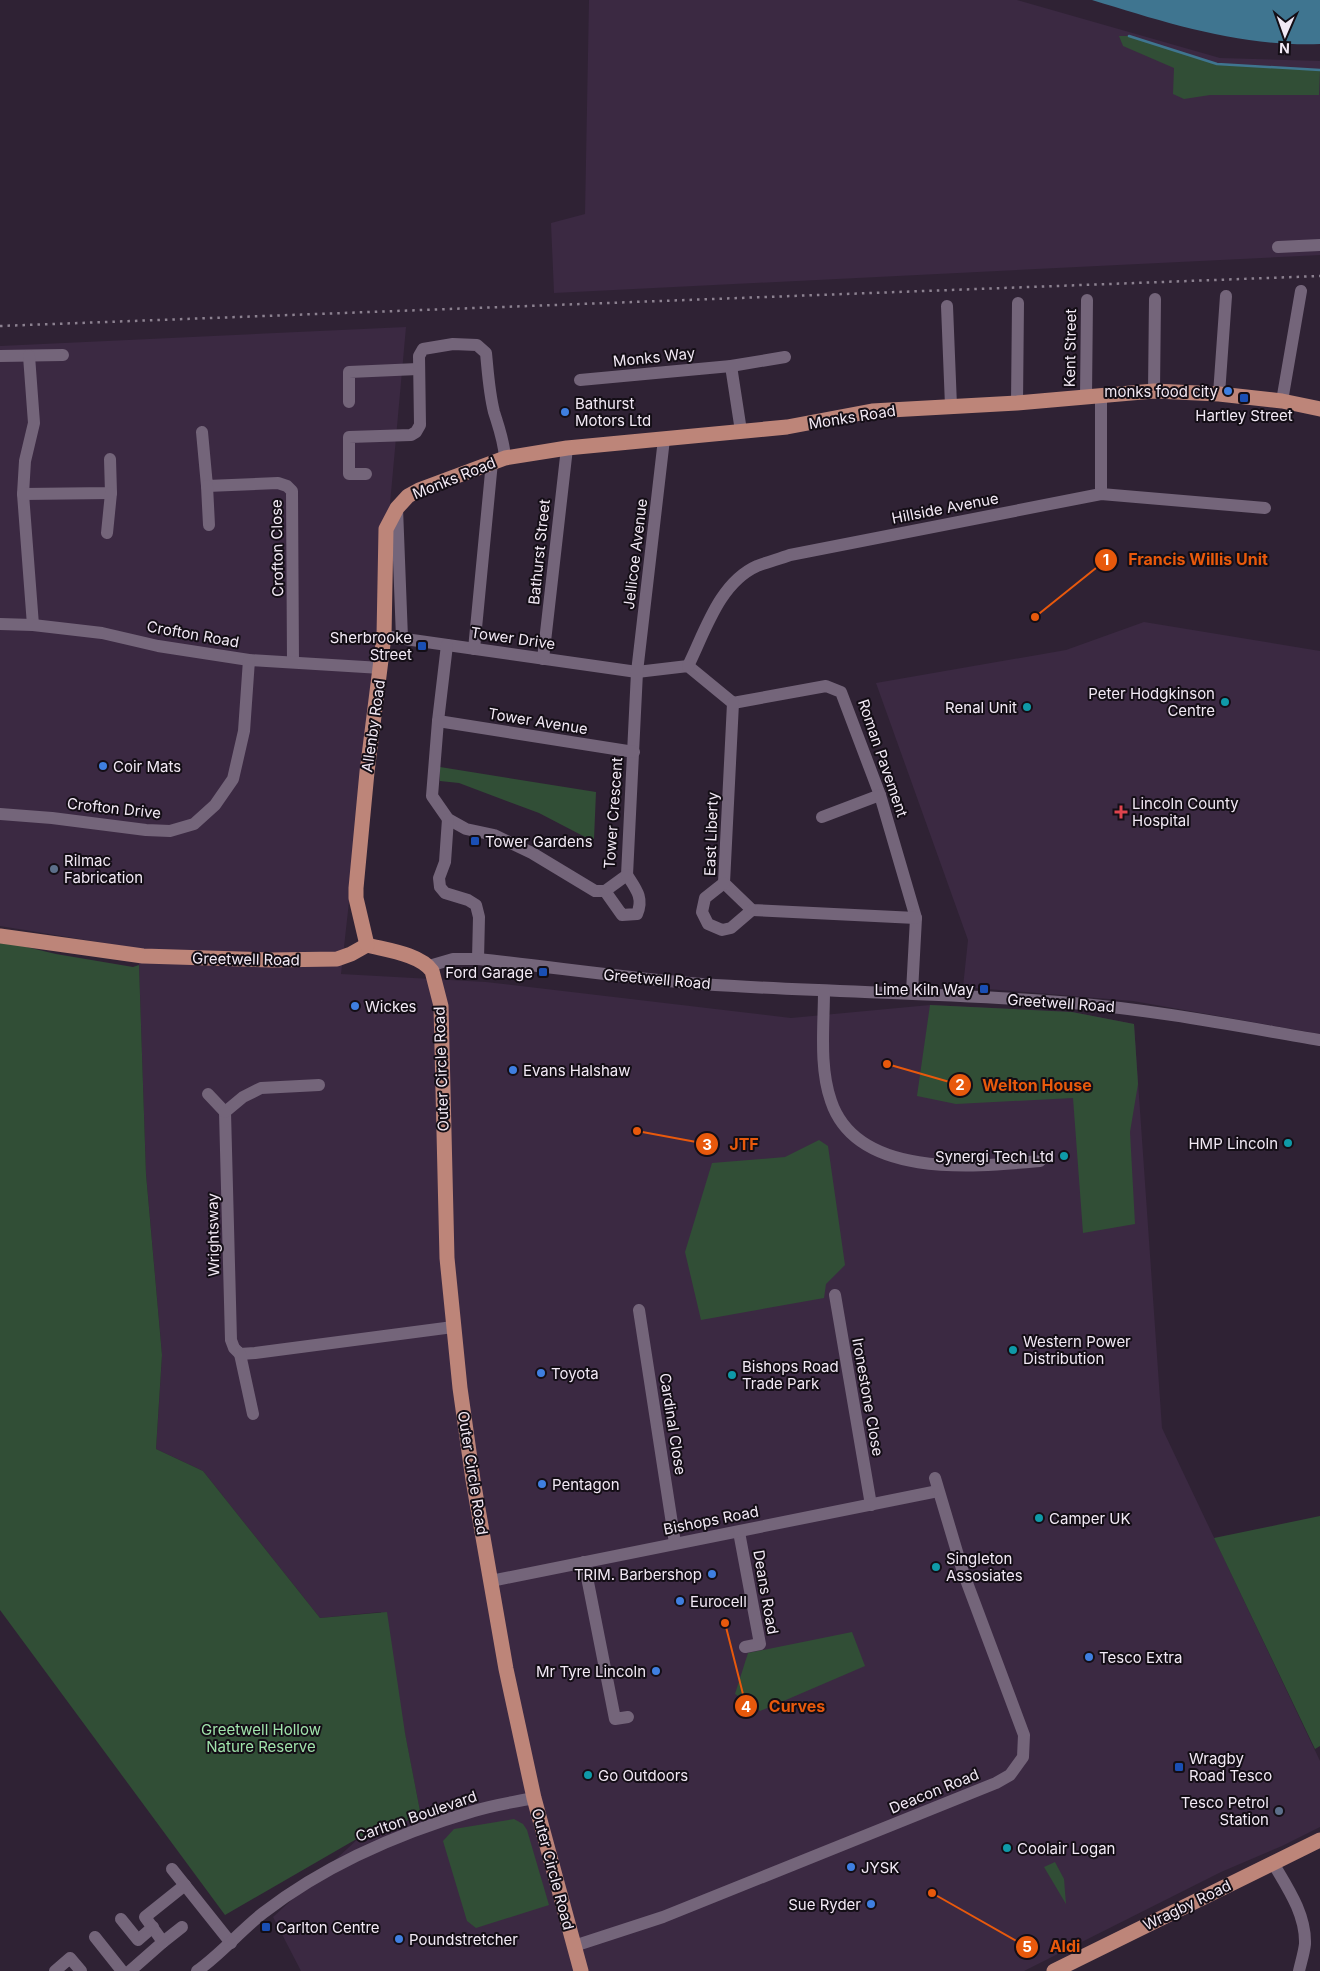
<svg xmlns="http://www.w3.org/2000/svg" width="1320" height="1971" viewBox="0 0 1320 1971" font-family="Inter,sans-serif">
	<rect width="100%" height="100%" fill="#2f2234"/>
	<g fill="#3b2942">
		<path d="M 589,0 L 1017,0 L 1220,58 L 1320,61 L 1320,255 L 554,293 L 551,223 L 585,214 Z"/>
		<path d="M 406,327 L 376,659 L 341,974 L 486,982 L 791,1018 L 930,1005 L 1072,1012 L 1134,1024 L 1162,1428 L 1320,1761 L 1320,1827 L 1282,1846 L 1221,1872 L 1024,1971 L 301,1971 L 273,1917 L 360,1837 L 421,1816 L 381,1612 L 320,1618 L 203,1471 L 156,1449 L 162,1355 L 146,1174 L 139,965 L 134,948 L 0,926 L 0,346 Z"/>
		<path d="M 1144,622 L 1320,651 L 1320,1034 L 1133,1001 L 963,987 L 968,940 L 876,683 L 1066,650 Z"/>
	</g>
	<g fill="#314e36">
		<path d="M 1119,36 L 1129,36 L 1217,64 L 1320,70 L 1319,95 L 1210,95 L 1184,99 L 1173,94 L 1174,68 L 1123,46 Z"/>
		<path d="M 440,767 L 596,792 L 594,839 L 587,838 L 539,813 L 459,783 L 440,781 Z"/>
		<path d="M 0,943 L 18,945 L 56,954 L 133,967 L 139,965 L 146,1174 L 162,1355 L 156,1449 L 203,1471 L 320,1618 L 387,1612 L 405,1733 L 421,1816 L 360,1837 L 225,1915 L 0,1610 Z"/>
		<path d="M 930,1005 L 1072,1012 L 1134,1024 L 1138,1084 L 1130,1132 L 1135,1224 L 1083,1233 L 1073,1098 L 956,1104 L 917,1096 Z"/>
		<path d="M 819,1140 L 828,1146 L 845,1265 L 826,1284 L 824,1298 L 701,1320 L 685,1252 L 712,1163 L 785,1157 Z"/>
		<path d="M 1320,1516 L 1320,1746 L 1315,1749 L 1214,1538 Z"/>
		<path d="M 852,1632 L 865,1666 L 760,1711 L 735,1694 L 748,1653 Z"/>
		<path d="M 514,1819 L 523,1824 L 527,1830 L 549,1905 L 476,1928 L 467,1921 L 443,1841 L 454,1829 Z"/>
		<path d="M 1055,1862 L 1064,1879 L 1066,1904 L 1044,1867 Z"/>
	</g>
	<path fill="#3f7590" d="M 1092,0 L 1320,0 L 1320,44 C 1241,47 1167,23 1092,0 Z"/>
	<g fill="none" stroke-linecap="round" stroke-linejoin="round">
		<path stroke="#3f7590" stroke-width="2.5" d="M 1129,36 L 1217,64 L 1320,70"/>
		<g stroke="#74657a" stroke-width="12">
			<path d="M 1278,247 L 1320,245"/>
			<path d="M 947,306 L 951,406"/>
			<path d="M 0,356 L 63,355"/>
			<path d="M 29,356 L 34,423 L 25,461 L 23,494 L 33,625"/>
			<path d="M 731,366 L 741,431"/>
			<path d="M 580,380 L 731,366 L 785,357"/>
			<path d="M 1154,391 L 1155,299"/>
			<path d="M 1219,394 L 1226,296"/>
			<path d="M 1101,395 L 1101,494"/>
			<path d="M 1086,396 L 1087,300"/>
			<path d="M 1282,401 L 1301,291"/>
			<path d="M 349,402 L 349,372 L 418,369"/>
			<path d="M 1017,403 L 1018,303"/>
			<path d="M 202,432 L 207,486 L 278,483 L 287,486 L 292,491 L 293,661"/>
			<path d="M 366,474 L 349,474 L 349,437 L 411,435 L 416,432 L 420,425 L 419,356 L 423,349 L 453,344 L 477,345 L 486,353 C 488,373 489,392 494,412 C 499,428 504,441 505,458"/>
			<path d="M 207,486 L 209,525"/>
			<path d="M 23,494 L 111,493 L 110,459"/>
			<path d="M 397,508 L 402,638"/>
			<path d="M 107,533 L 111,493"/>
			<path d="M 0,624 L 33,625 L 102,633 L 158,646 L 249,660 L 381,668"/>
			<path d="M 384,636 L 637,672 L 688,666 L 733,703 L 826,686 L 841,692 L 880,795 L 916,918 L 912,992"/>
			<path d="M 447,645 L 438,721 L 432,796 L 448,819 L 466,829 L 494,835 L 532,853 L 595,891 L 605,891 L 627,875 L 637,672 L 664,439"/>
			<path d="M 474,649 L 492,462"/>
			<path d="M 543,659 L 567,448"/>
			<path d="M 688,666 C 705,632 719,583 757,566 C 767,562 779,559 790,555 L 1101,494 L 1265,508"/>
			<path d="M 733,703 L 724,883 L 752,910 L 916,918"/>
			<path d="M 438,721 L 634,752"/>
			<path d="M 0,814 L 52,818 L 146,830 L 170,831 L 194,824 L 215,805 L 233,779 L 244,731 L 249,660"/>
			<path d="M 822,817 L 880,795"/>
			<path d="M 448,819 L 445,862 L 439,878 L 440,887 L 445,893 L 468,900 L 476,905 L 479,917 L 478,959"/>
			<path d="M 724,883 L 705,898 L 702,912 L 708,924 L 722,930 L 731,928 L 752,910"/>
			<path d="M 605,891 L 622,915 L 637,914 C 644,898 636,889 627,875"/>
			<path d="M 429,966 L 453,959 L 478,959 C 553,967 627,978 702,984 C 825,993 949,992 1072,1003 C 1155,1010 1237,1026 1320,1040"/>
			<path d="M 824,991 C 824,1025 819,1067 831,1101 C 857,1179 974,1167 1040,1161"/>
			<path d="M 319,1085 L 261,1088 L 243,1097 L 225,1112 L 231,1340 L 234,1348 L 240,1354 L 255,1353 L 453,1327"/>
			<path d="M 208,1094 L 225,1112"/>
			<path d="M 835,1295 L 871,1505"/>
			<path d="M 639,1310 L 675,1543"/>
			<path d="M 240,1354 L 253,1414"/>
			<path d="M 739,1532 L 760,1644 L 745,1647"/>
			<path d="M 584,1562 L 615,1719 L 628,1717"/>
			<path d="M 491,1581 L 938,1491"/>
			<path d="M 1273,1863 C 1287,1887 1306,1914 1305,1944 C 1304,1953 1301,1962 1299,1971"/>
			<path d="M 172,1869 L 231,1943"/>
			<path d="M 121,1919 L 138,1940 L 153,1927"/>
			<path d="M 95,1937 L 122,1971"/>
			<path d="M 163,1942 L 182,1927"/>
			<path d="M 574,1946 L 663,1917 L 996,1783 L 1010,1775 L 1023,1757 L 1024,1735 L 963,1572 L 935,1478"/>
			<path d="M 55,1971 L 70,1958 L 81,1971"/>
			<path d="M 130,1971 L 163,1942 L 145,1917 L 185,1885"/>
			<path d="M 197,1971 C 221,1954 240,1931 263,1913 C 325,1865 399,1833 474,1811 C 493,1805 514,1802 534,1798"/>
		</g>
		<g stroke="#bd8579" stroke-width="15">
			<path d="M 0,936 L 143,956 L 271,960 L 337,959 L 351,954 L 367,945 C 386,950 420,954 432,971 L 441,1006 L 447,1258 L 460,1388 L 473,1480 L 506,1669 L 534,1798 L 581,1971"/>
			<path d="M 367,945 L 356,898 L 356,888 L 367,772 L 384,636 L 386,529 L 397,508 L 408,496 L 419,490 L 505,458 L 567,448 L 787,427 L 872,411 L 1017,403 L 1154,391 L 1219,394 L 1282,401 L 1320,409"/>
			<path d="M 1054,1971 L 1320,1840"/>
		</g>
		<path stroke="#8c8190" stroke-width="2.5" stroke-dasharray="2.5 5" stroke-linecap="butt" d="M 0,326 L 1320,276"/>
	</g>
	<g fill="#3f7fe0" stroke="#140e16" stroke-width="2">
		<circle cx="1228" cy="391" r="5"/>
		<circle cx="565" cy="412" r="5"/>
		<circle cx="103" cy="766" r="5"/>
		<circle cx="355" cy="1006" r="5"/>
		<circle cx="513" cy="1070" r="5"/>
		<circle cx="541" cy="1373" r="5"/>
		<circle cx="542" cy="1484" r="5"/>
		<circle cx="712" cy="1574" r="5"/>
		<circle cx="680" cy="1601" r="5"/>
		<circle cx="1089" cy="1657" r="5"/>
		<circle cx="656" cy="1671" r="5"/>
		<circle cx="851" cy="1867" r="5"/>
		<circle cx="871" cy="1904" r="5"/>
		<circle cx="399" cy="1939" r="5"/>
	</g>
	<g fill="#1a4fb4" stroke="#140e16" stroke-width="2">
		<rect x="1239" y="393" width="10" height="10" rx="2.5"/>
		<rect x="417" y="641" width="10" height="10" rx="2.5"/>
		<rect x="470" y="836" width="10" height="10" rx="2.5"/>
		<rect x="538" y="967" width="10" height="10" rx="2.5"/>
		<rect x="979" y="984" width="10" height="10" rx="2.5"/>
		<rect x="1174" y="1762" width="10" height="10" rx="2.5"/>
		<rect x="261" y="1922" width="10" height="10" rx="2.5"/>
	</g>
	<g fill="#0f9aa8" stroke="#140e16" stroke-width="2">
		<circle cx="1225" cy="702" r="5"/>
		<circle cx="1027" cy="707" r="5"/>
		<circle cx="1288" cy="1143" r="5"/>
		<circle cx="1064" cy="1156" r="5"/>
		<circle cx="1013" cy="1350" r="5"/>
		<circle cx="732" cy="1375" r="5"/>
		<circle cx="1039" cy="1518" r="5"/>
		<circle cx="936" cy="1567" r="5"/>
		<circle cx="588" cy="1775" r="5"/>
		<circle cx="1007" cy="1848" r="5"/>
	</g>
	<path fill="#e0444e" stroke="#140e16" stroke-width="2" d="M1118.5 804.5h5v5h5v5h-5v5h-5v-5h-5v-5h5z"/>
	<g fill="#5c6f8a" stroke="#140e16" stroke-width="2">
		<circle cx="54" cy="869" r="5"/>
		<circle cx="1279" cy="1811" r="5"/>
	</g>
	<g text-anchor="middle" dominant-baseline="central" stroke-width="4" stroke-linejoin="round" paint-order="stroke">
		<g font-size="15" fill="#f2e9f5" stroke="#140e16">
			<text transform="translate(1070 348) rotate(-89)">Kent Street</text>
			<text transform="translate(654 357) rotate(-6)">Monks Way</text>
			<text transform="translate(852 417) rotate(-9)">Monks Road</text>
			<text transform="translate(454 478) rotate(-22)">Monks Road</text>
			<text transform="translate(945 508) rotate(-11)">Hillside Avenue</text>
			<text transform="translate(277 548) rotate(-91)">Crofton Close</text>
			<text transform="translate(539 552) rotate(-84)">Bathurst Street</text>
			<text transform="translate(635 554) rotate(-83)">Jellicoe Avenue</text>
			<text transform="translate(193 634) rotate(10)">Crofton Road</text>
			<text transform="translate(513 638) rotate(8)">Tower Drive</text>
			<text transform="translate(538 721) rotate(9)">Tower Avenue</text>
			<text transform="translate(373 726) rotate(-82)">Allenby Road</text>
			<text transform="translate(883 758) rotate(71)">Roman Pavement</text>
			<text transform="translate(114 808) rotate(6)">Crofton Drive</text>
			<text transform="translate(613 813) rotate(-86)">Tower Crescent</text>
			<text transform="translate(711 834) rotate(-88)">East Liberty</text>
			<text transform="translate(246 959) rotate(1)">Greetwell Road</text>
			<text transform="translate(657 979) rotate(5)">Greetwell Road</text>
			<text transform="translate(1061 1003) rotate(4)">Greetwell Road</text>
			<text transform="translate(441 1069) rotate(-92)">Outer Circle Road</text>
			<text transform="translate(213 1235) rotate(-91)">Wrightsway</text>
			<text transform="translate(868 1397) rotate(80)">Ironestone Close</text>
			<text transform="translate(673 1424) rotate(81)">Cardinal Close</text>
			<text transform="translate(473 1473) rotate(81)">Outer Circle Road</text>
			<text transform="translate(711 1520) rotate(-11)">Bishops Road</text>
			<text transform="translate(766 1592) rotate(80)">Deans Road</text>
			<text transform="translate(934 1791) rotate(-22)">Deacon Road</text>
			<text transform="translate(416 1816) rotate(-19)">Carlton Boulevard</text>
			<text transform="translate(553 1869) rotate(75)">Outer Circle Road</text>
			<text transform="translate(1187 1905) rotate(-26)">Wragby Road</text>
		</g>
		<g font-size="15" fill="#f2e9f5" stroke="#140e16" text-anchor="start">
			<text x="1218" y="391" text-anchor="end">monks food city</text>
			<text x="575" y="403">Bathurst<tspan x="575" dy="17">Motors Ltd</tspan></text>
			<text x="1244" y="415" text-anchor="middle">Hartley Street</text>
			<text x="412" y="637" text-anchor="end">Sherbrooke<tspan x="412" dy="17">Street</tspan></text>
			<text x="1215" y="693" text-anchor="end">Peter Hodgkinson<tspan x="1215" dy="17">Centre</tspan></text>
			<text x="1017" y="707" text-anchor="end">Renal Unit</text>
			<text x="113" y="766">Coir Mats</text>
			<text x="1132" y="803">Lincoln County<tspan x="1132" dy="17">Hospital</tspan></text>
			<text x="485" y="841">Tower Gardens</text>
			<text x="64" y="860">Rilmac<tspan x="64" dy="17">Fabrication</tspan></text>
			<text x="533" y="972" text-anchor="end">Ford Garage</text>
			<text x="974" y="989" text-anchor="end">Lime Kiln Way</text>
			<text x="365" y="1006">Wickes</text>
			<text x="523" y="1070">Evans Halshaw</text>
			<text x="1278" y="1143" text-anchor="end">HMP Lincoln</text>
			<text x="1054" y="1156" text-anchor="end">Synergi Tech Ltd</text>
			<text x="1023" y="1341">Western Power<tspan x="1023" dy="17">Distribution</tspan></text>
			<text x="742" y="1366">Bishops Road<tspan x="742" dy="17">Trade Park</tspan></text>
			<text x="551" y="1373">Toyota</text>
			<text x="552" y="1484">Pentagon</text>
			<text x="1049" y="1518">Camper UK</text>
			<text x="946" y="1558">Singleton<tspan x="946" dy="17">Assosiates</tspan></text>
			<text x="702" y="1574" text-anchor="end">TRIM. Barbershop</text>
			<text x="690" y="1601">Eurocell</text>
			<text x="1099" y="1657">Tesco Extra</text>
			<text x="646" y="1671" text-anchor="end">Mr Tyre Lincoln</text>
			<text x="1189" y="1758">Wragby<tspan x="1189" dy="17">Road Tesco</tspan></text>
			<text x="598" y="1775">Go Outdoors</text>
			<text x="1269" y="1802" text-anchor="end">Tesco Petrol<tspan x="1269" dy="17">Station</tspan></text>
			<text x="1017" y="1848">Coolair Logan</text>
			<text x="861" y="1867">JYSK</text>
			<text x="861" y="1904" text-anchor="end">Sue Ryder</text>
			<text x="276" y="1927">Carlton Centre</text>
			<text x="409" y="1939">Poundstretcher</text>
		</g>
		<g font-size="15" fill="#a0e3ab" stroke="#140e16">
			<text x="261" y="1729">Greetwell Hollow<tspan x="261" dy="17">Nature Reserve</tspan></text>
		</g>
	</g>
	<path fill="none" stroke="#e8590c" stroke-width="2" d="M1035 617L1106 560M887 1064L960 1085M637 1131L707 1144M725 1623L746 1706M932 1893L1027 1947"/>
	<g fill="#e8590c" stroke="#140e16" stroke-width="2">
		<circle cx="1035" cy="617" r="5"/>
		<circle cx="887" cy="1064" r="5"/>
		<circle cx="637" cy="1131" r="5"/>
		<circle cx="725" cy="1623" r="5"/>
		<circle cx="932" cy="1893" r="5"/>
		<circle cx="1106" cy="560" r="12"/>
		<circle cx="960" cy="1085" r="12"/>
		<circle cx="707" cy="1144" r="12"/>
		<circle cx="746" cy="1706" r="12"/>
		<circle cx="1027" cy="1947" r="12"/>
	</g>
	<g font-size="15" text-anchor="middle" font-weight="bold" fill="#fff">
		<text x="1106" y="565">1</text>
		<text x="960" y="1090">2</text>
		<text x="707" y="1150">3</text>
		<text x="746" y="1712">4</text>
		<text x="1027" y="1952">5</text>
	</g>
	<g font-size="16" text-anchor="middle" font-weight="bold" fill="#e8590c" stroke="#140e16" stroke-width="4" stroke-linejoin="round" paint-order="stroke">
		<text x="1198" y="565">Francis Willis Unit</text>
		<text x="1037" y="1091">Welton House</text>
		<text x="744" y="1150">JTF</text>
		<text x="797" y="1712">Curves</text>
		<text x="1065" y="1952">Aldi</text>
	</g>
	<g transform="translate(1285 35) rotate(182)" stroke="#140e16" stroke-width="4" paint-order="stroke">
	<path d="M0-4L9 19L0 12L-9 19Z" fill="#f2e9f5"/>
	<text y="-8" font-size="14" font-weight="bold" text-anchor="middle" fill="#f2e9f5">N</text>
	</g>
</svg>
